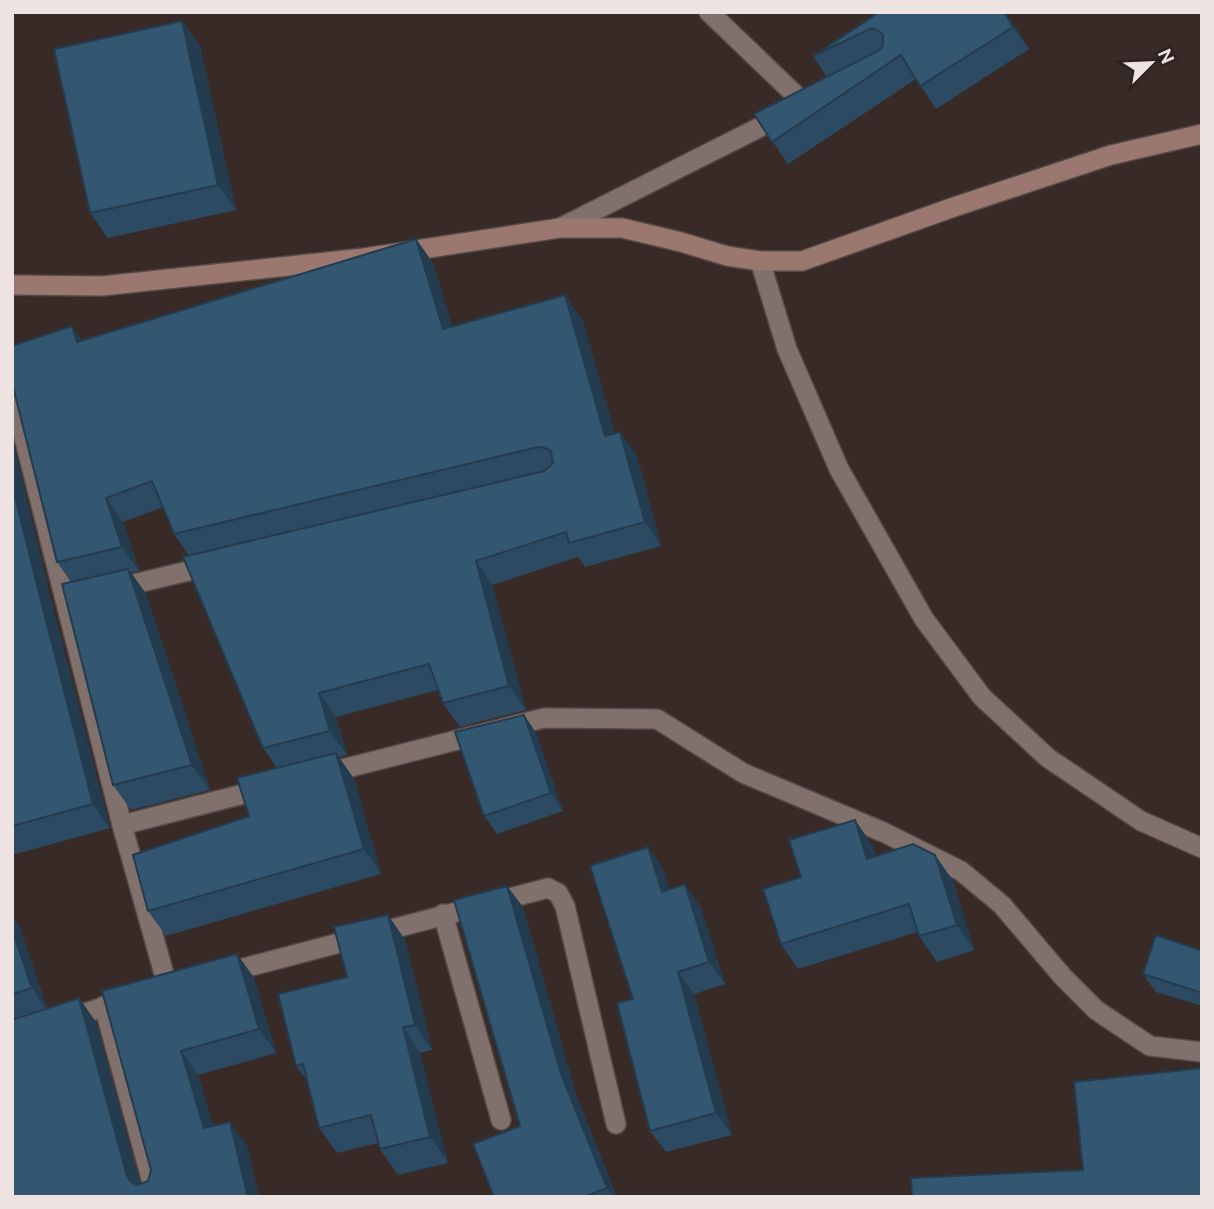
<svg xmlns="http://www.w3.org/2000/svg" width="1214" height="1209" viewBox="0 0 1214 1209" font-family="Ubuntu,sans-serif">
	<rect width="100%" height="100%" fill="#382b27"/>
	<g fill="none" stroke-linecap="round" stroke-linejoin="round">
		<defs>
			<g id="minor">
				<path d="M 709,12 L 806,105"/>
				<path d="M 560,228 L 784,115"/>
				<path d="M 760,261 L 787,349 L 839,469 L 924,619 L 982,697 L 1048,758 L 1141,821 L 1202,848"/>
				<path d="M 12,390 L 122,825 L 168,988"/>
				<path d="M 113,589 L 213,565"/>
				<path d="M 323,774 L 544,718 L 657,719 L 743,773 L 883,832 L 961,871 L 1002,905 L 1063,977 L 1096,1010 L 1150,1046 L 1202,1052"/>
				<path d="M 122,825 L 267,788"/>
				<path d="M 443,914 L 501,1120"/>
				<path d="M 221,974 L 548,888 L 558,893 L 565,906 L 616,1124"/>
				<path d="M 104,1006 L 156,1197"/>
				<path d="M 12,1037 L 131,998"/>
			</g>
			<path id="secondary" d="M 12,285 L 102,286 L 364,258 L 560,228 L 622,228 L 681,242 L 727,256 L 760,261 L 802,261 L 954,207 L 1111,155 L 1202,134"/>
		</defs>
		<use href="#minor" stroke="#554947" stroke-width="22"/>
		<use href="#secondary" stroke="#554947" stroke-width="22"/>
		<use href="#minor" stroke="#81716d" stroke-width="19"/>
		<use href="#secondary" stroke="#9b786f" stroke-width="19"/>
	</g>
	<g fill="#2c4a61">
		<path d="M 1005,12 L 1029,49 L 936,109 L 916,79 L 788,164 L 754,114 L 827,77 L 813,56 L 875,15 Z"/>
		<path d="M 182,21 L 200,46 L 236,210 L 108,238 L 90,213 Z"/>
		<path d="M 416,239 L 433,263 L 452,326 L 582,319 L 615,434 L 620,432 L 637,456 L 661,546 L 585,567 L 578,557 L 492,585 L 526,710 L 460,727 L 443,703 L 438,690 L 336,717 L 347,755 L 339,757 L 354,779 L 381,874 L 166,936 L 148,911 L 249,816 L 277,768 L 263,748 L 189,556 L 174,534 L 163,507 L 123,522 L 139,571 L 131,572 L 146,594 L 210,790 L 131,810 L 113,785 L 71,582 L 57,562 L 82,341 Z"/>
		<path d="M 12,438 L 52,604 L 110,828 L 12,855 Z"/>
		<path d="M 524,715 L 536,733 L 563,811 L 497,834 L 484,816 Z"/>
		<path d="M 855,820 L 872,845 L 876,856 L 935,855 L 953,881 L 974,950 L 937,962 L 919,936 L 917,932 L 798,969 L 781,944 L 801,877 Z"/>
		<path d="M 648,847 L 663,869 L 669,889 L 700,906 L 725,984 L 694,994 L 732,1135 L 666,1152 L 650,1131 Z"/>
		<path d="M 523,907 L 576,1095 L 617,1197 L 494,1197 L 520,1126 Z"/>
		<path d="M 12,915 L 19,925 L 47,1008 L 79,998 L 96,1022 L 140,1184 L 148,1181 L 151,1170 L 102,991 L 237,954 L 254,978 L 276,1053 L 198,1075 L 213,1126 L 247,1146 L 259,1197 L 12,1197 Z"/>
		<path d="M 388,915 L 405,940 L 432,1050 L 420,1053 L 448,1163 L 398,1175 L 380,1149 L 378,1143 L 337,1153 L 319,1128 L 308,1082 L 296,1066 L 347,977 Z"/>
		<path d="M 1202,951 L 1202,1006 L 1156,992 L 1143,974 Z"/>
	</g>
	<g fill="#243c4f">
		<path d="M 1004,12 L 1005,12 L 1029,49 L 1013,27 Z"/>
		<path d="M 182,21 L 200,46 L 236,210 L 218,185 Z"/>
		<path d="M 416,239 L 433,263 L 460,353 L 443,329 Z"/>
		<path d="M 565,295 L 582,319 L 622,460 L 605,436 Z"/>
		<path d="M 72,326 L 89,350 L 77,342 Z"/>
		<path d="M 620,432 L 637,456 L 661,546 L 645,522 Z"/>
		<path d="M 12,438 L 52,604 L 110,828 L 93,804 L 36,581 L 12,484 Z"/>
		<path d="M 106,498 L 123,522 L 139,571 L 122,547 Z"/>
		<path d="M 476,561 L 492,585 L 526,710 L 509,686 Z"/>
		<path d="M 128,569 L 146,594 L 210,790 L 192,765 Z"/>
		<path d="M 319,693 L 336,717 L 347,755 L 330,731 Z"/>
		<path d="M 524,715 L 536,733 L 563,811 L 551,793 Z"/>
		<path d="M 336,753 L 354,779 L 381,874 L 364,849 Z"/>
		<path d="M 855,820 L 872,845 L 885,885 L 867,859 Z"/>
		<path d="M 648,847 L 663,869 L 677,914 L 662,892 Z"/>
		<path d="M 935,855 L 953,881 L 974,950 L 957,925 Z"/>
		<path d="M 685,884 L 700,906 L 725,984 L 709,962 Z"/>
		<path d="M 507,886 L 523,907 L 576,1095 L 617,1197 L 614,1197 L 607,1188 L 561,1074 Z"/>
		<path d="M 12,915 L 19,925 L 48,1012 L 32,988 L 12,930 Z"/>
		<path d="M 388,915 L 405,940 L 432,1050 L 415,1025 Z"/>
		<path d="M 237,954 L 254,978 L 276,1053 L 259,1029 Z"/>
		<path d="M 678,972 L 694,994 L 732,1135 L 716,1113 Z"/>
		<path d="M 79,998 L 96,1022 L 143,1197 L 141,1197 L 127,1176 Z"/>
		<path d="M 403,1027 L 420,1053 L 448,1163 L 430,1137 Z"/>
		<path d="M 181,1051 L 198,1075 L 221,1152 L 204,1128 Z"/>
		<path d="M 230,1122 L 247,1146 L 259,1197 L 248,1197 Z"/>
	</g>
	<g fill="#335671" stroke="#243c4f" stroke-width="2">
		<path d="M 874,12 L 1004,12 L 1013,27 L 920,86 L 901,55 L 772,142 L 754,114 L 878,51 L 883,46 L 883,35 L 879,31 L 872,28 L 813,56 L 875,15 Z"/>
		<path d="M 182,21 L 218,185 L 90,213 L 54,49 Z"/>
		<path d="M 416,239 L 443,329 L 565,295 L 605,436 L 620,432 L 645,522 L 569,543 L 566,532 L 476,561 L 509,686 L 443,703 L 429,664 L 319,693 L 330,731 L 263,748 L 183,557 L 544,471 L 553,463 L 551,451 L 545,448 L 538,447 L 174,534 L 152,481 L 106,498 L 122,547 L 57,562 L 12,383 L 12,346 L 72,326 L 77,342 Z"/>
		<path d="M 12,484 L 36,581 L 93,804 L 12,826 Z"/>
		<path d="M 128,569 L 192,765 L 113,785 L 62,584 Z"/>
		<path d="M 524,715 L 551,793 L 484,816 L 455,732 Z"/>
		<path d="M 336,753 L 364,849 L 148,911 L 133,855 L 249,816 L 237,778 Z"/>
		<path d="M 855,820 L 867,859 L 913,844 L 935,855 L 957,925 L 919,936 L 909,904 L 781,944 L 763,889 L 801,877 L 789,840 Z"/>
		<path d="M 648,847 L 662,892 L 685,884 L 709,962 L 678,972 L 716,1113 L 650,1131 L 617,1003 L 633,999 L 590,866 Z"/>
		<path d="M 507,886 L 561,1074 L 607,1188 L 585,1197 L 494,1197 L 473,1144 L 520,1126 L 454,900 Z"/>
		<path d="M 388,915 L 415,1025 L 403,1027 L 430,1137 L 380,1149 L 371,1115 L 319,1128 L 303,1064 L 296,1066 L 278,994 L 347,977 L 334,927 Z"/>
		<path d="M 12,930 L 32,988 L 12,994 Z"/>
		<path d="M 1156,935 L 1202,951 L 1202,993 L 1143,974 Z"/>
		<path d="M 237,954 L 259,1029 L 181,1051 L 204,1128 L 230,1122 L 248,1197 L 12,1197 L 12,1020 L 79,998 L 127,1176 L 131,1182 L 137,1185 L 148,1181 L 151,1170 L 102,991 Z"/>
		<path d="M 1202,1068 L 1202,1197 L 912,1197 L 911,1178 L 1083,1170 L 1074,1082 Z"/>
	</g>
	<rect width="1214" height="1209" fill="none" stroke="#ede4e2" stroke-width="28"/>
	<g transform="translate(1151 63) rotate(66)" stroke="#2e211e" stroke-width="5" paint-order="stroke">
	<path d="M0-5L12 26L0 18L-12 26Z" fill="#ede4e2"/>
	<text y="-10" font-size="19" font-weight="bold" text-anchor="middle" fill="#ede4e2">N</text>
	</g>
</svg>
